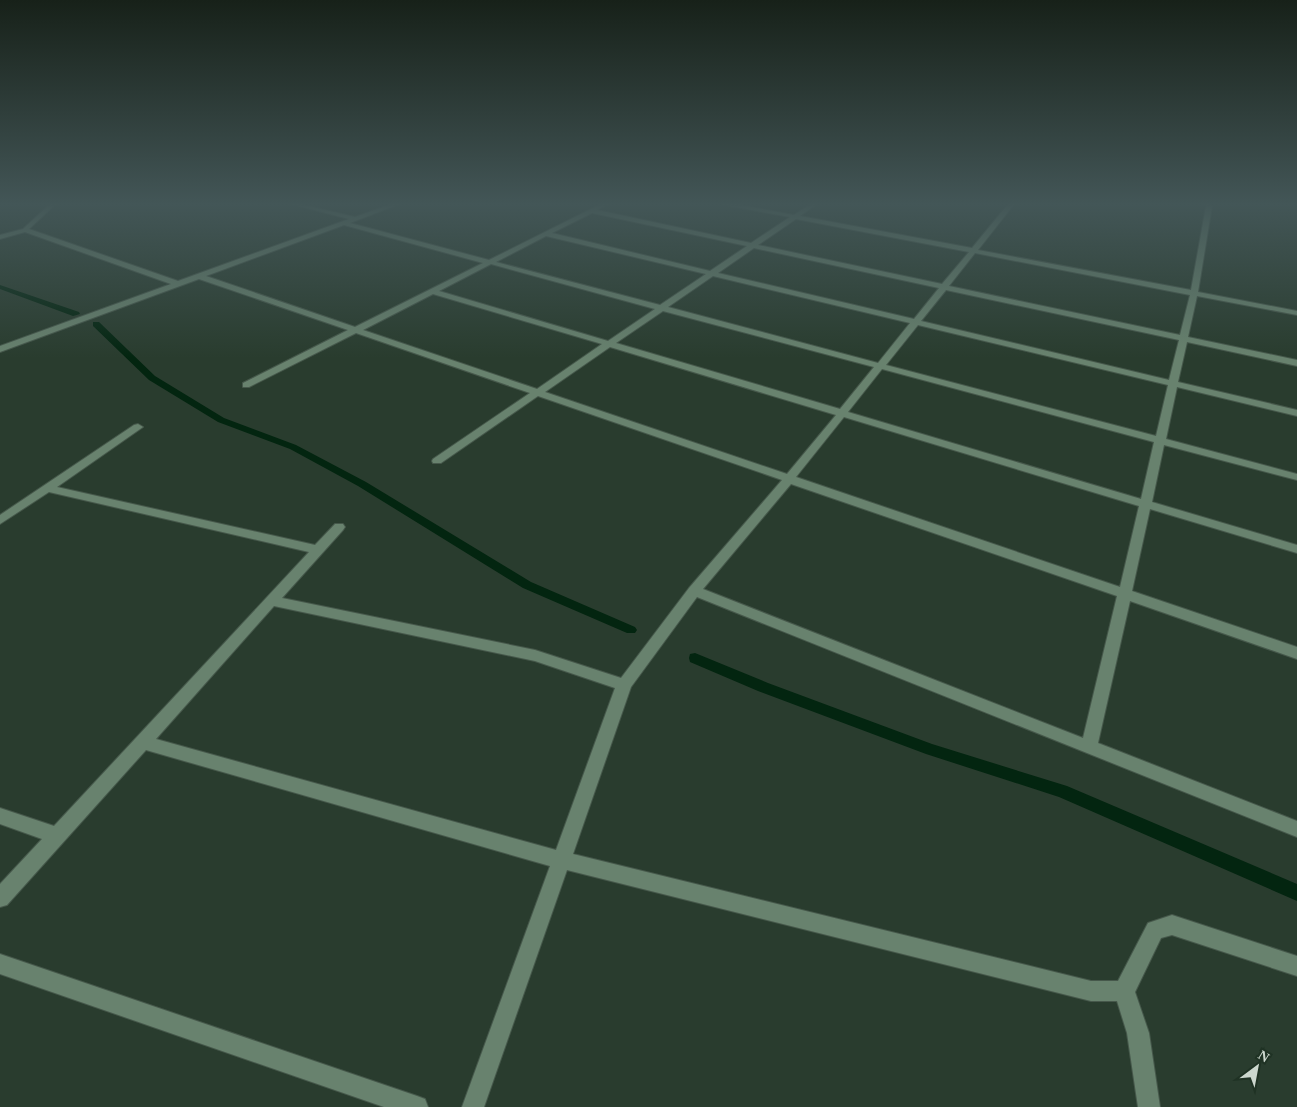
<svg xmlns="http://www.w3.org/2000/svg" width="1297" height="1107" viewBox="0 0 1297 1107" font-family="Georgia,serif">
	<rect width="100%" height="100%" fill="#293c2e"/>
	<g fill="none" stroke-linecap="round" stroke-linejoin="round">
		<g fill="#032510" fill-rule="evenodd">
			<path d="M 0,285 L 79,312 L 80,314 L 73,316 L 0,289 Z"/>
			<path d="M 93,322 L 99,322 L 155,376 L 224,418 L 296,445 L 366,482 L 531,582 L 635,627 L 637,630 L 635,633 L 627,633 L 523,588 L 358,486 L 290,449 L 218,422 L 149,380 L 93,326 Z"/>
			<path d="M 695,653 L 768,683 L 932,744 L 1067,786 L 1297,884 L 1297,901 L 1059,797 L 926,754 L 758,691 L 690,662 L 689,658 L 690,654 Z"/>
		</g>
		<defs>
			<g id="minor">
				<path d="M 51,203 L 57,203 L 29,229 L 178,281 L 349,219 L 287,203 L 296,203 L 355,217 L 394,203 L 402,203 L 350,223 L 489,260 L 603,203 L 610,203 L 597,210 L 751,243 L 790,217 L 724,205 L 721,203 L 731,203 L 794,215 L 812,203 L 818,203 L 800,216 L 972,248 L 1009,203 L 1015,203 L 978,250 L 1191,290 L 1206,206 L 1203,203 L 1209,203 L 1212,206 L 1198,292 L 1297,311 L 1297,315 L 1197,296 L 1188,337 L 1297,360 L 1297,366 L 1187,342 L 1178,382 L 1297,410 L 1297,416 L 1177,387 L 1166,439 L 1297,474 L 1297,480 L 1164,445 L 1152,502 L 1297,545 L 1297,553 L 1150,509 L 1132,591 L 1297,647 L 1297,659 L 1130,601 L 1098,743 L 1297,821 L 1297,837 L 697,597 L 631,687 L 573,854 L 1091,981 L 1118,981 L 1148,923 L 1172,915 L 1297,956 L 1297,976 L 1172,935 L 1161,938 L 1135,992 L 1149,1033 L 1160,1107 L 1138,1107 L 1127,1033 L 1117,1001 L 1091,1001 L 567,870 L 484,1107 L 462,1107 L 550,866 L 146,750 L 7,905 L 0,907 L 0,884 L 42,839 L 0,824 L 0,808 L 54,826 L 309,552 L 49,492 L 0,524 L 0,515 L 134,425 L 138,424 L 143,427 L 57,487 L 315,545 L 335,524 L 343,524 L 345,527 L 343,530 L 282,598 L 535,650 L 621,678 L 689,588 L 782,480 L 538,396 L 441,463 L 433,463 L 432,461 L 433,459 L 530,393 L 356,333 L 249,387 L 243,387 L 243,383 L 348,330 L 199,279 L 0,352 L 0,346 L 171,284 L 25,232 L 0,239 L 0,235 L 23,229 ZM 592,213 L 747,246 L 710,271 L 552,233 ZM 796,219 L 969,252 L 942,284 L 758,245 ZM 344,225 L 483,263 L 355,327 L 206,276 ZM 546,236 L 706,274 L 660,305 L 496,262 ZM 754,248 L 939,288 L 914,319 L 718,273 ZM 975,253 L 1190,295 L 1180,335 L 949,286 ZM 491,264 L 655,309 L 608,341 L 439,291 ZM 713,276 L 910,323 L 878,363 L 668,307 ZM 946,290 L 1179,340 L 1169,380 L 921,321 ZM 433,294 L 602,344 L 537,389 L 363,330 ZM 663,311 L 874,367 L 840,409 L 616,343 ZM 918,325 L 1168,385 L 1156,436 L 886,365 ZM 610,347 L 836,415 L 787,474 L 545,392 ZM 882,369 L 1154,442 L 1141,499 L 848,412 ZM 844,417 L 1139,506 L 1120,587 L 796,477 ZM 791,484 L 1117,596 L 1083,738 L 703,589 ZM 274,606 L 535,661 L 615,688 L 556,850 L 156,739 Z"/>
				<path d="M 0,954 L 417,1096 L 425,1099 L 428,1107 L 384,1107 L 0,974 Z"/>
			</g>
		</defs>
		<use href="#minor" stroke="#46584b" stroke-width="2"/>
		<use href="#minor" fill="#68826e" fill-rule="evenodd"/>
	</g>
	<linearGradient id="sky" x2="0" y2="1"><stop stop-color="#172119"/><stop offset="0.57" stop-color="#435657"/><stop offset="1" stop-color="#435657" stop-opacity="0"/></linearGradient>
	<rect width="1297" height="358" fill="url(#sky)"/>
	<g transform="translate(1257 1067) rotate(32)" stroke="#1f3224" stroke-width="4" paint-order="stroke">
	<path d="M0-4L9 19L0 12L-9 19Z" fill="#ccd7ce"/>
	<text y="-8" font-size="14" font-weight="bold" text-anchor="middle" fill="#ccd7ce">N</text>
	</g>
</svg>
